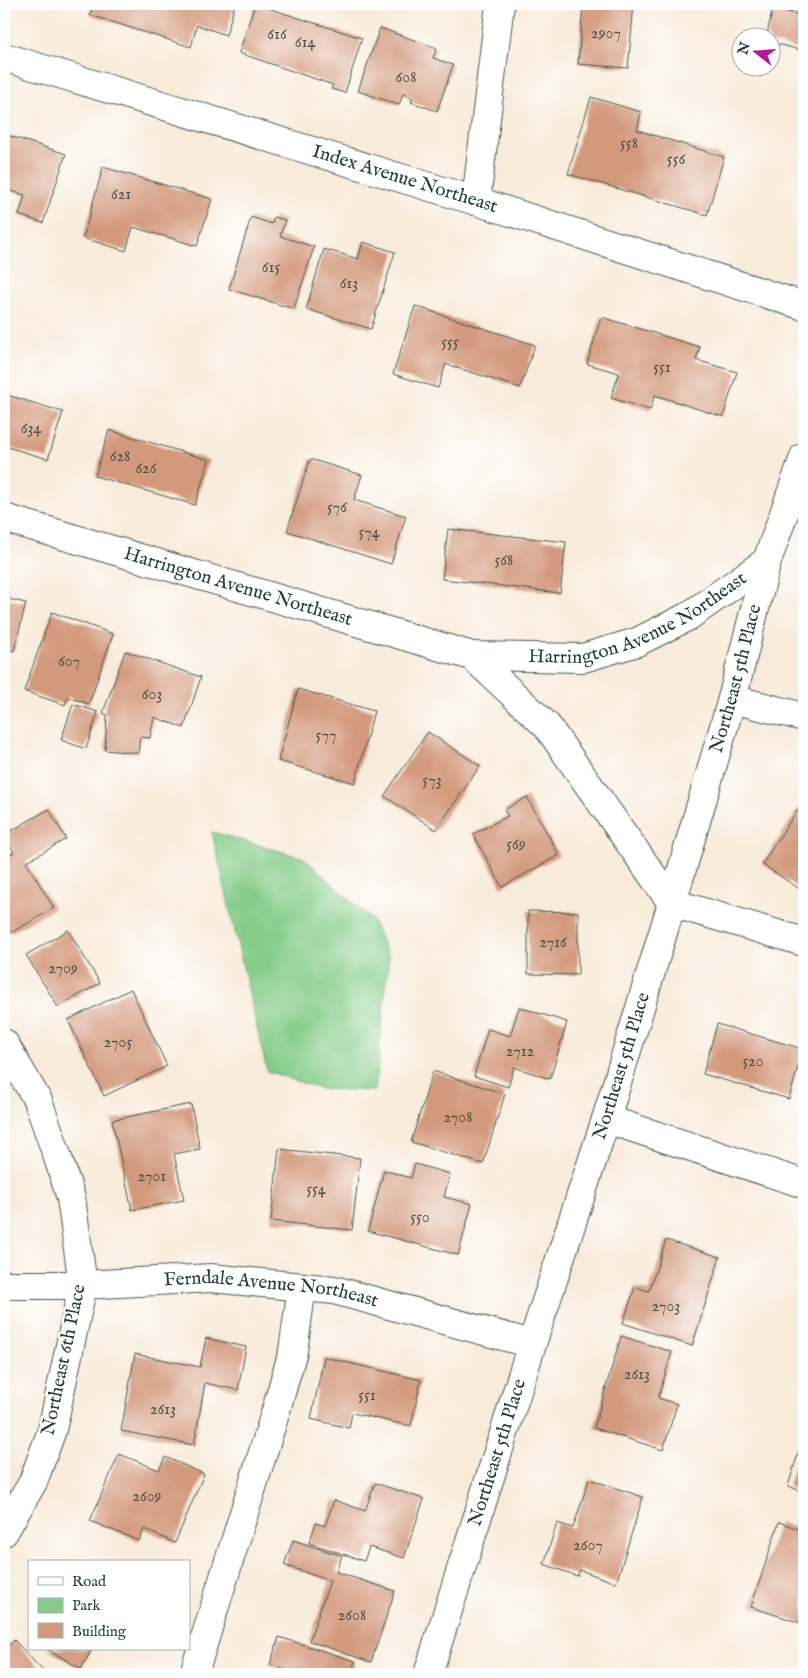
<svg xmlns="http://www.w3.org/2000/svg" width="808" height="1678" viewBox="0 0 808 1678" font-family="'IM FELL English',serif">
	<rect width="100%" height="100%" fill="#fff"/>
	<filter id="ink" filterUnits="userSpaceOnUse"><feTurbulence type="fractalNoise" baseFrequency=".02" numOctaves="2"/><feDisplacementMap in="SourceGraphic" scale="10" xChannelSelector="R" yChannelSelector="G"/><feConvolveMatrix kernelMatrix="1 2 1 2 8 2 1 2 1" color-interpolation-filters="sRGB"/></filter>
	<filter id="wash" filterUnits="userSpaceOnUse"><feTurbulence type="fractalNoise" baseFrequency=".0096" numOctaves="4" result="noise"/><feDisplacementMap in="SourceGraphic" scale="20" xChannelSelector="R" yChannelSelector="G"/><feGaussianBlur stdDeviation="1.12" result="paint"/><feColorMatrix in="noise" values="0 0 0 0 0 0 0 0 0 0 0 0 0 0 0 0 0 1.4 0 .05"/><feComposite in="paint" operator="in"/></filter>
	<g filter="url(#wash)">
		<rect width="100%" height="100%" fill="#f8ebd9"/>
		<path fill="#84cc88" stroke="#52845e" d="M 212,832 L 304,858 L 371,919 L 389,956 L 375,1091 L 320,1089 L 267,1071 Z"/>
		<g id="blocks">
			<g fill="#d3997b">
				<path d="M 93,4 L 235,4 L 226,35 L 197,25 L 191,47 L 90,15 Z"/>
				<path d="M 255,4 L 362,38 L 345,93 L 331,89 L 333,85 L 239,53 Z"/>
				<path d="M 583,4 L 634,4 L 628,68 L 578,64 Z"/>
				<path d="M 773,8 L 804,16 L 804,51 L 770,42 L 770,38 L 766,38 Z"/>
				<path d="M 380,28 L 437,48 L 433,58 L 453,65 L 437,111 L 411,102 L 413,98 L 403,94 L 399,105 L 358,91 Z"/>
				<path d="M 591,97 L 641,112 L 637,130 L 724,157 L 707,215 L 568,174 Z"/>
				<path d="M 4,134 L 66,154 L 43,223 L 19,215 L 25,195 L 4,189 Z"/>
				<path d="M 103,167 L 212,199 L 197,246 L 133,227 L 126,251 L 83,238 Z"/>
				<path d="M 251,217 L 272,224 L 274,217 L 285,220 L 280,236 L 314,247 L 294,309 L 229,289 Z"/>
				<path d="M 363,242 L 395,252 L 371,329 L 306,309 L 324,249 L 358,259 Z"/>
				<path d="M 415,306 L 535,345 L 520,388 L 446,364 L 438,388 L 393,374 Z"/>
				<path d="M 601,317 L 700,347 L 696,360 L 737,372 L 723,417 L 655,395 L 650,410 L 611,398 L 619,373 L 587,364 Z"/>
				<path d="M 4,394 L 63,412 L 48,459 L 4,446 Z"/>
				<path d="M 109,430 L 209,460 L 195,505 L 95,476 Z"/>
				<path d="M 310,459 L 362,475 L 354,500 L 406,516 L 391,564 L 287,531 Z"/>
				<path d="M 448,529 L 566,542 L 560,593 L 442,579 Z"/>
				<path d="M 4,598 L 26,603 L 14,651 L 4,648 Z"/>
				<path d="M 52,612 L 113,634 L 89,704 L 68,697 L 65,705 L 24,691 Z"/>
				<path d="M 125,651 L 201,677 L 184,728 L 154,717 L 150,738 L 140,737 L 138,753 L 105,750 L 107,715 L 103,713 Z"/>
				<path d="M 298,689 L 374,711 L 355,783 L 278,761 Z"/>
				<path d="M 73,704 L 98,712 L 86,749 L 61,740 Z"/>
				<path d="M 428,732 L 480,766 L 436,830 L 384,796 Z"/>
				<path d="M 527,797 L 559,855 L 502,887 L 473,834 L 508,816 L 504,810 Z"/>
				<path d="M 804,800 L 804,892 L 762,864 Z"/>
				<path d="M 49,809 L 66,839 L 26,862 L 54,908 L 11,933 L 4,921 L 4,858 L 14,852 L 4,835 Z"/>
				<path d="M 528,911 L 578,912 L 578,975 L 528,974 Z"/>
				<path d="M 68,930 L 100,983 L 58,1007 L 26,955 Z"/>
				<path d="M 131,989 L 167,1066 L 104,1096 L 68,1020 Z"/>
				<path d="M 519,1007 L 567,1022 L 550,1079 L 514,1067 L 508,1087 L 474,1076 L 488,1029 L 510,1036 Z"/>
				<path d="M 717,1024 L 803,1049 L 789,1099 L 703,1074 Z"/>
				<path d="M 433,1071 L 505,1094 L 483,1164 L 411,1142 Z"/>
				<path d="M 191,1104 L 200,1149 L 174,1154 L 184,1200 L 132,1210 L 112,1120 Z"/>
				<path d="M 279,1149 L 360,1158 L 352,1230 L 271,1221 Z"/>
				<path d="M 415,1164 L 450,1174 L 444,1197 L 472,1204 L 458,1255 L 368,1231 L 384,1170 L 411,1178 Z"/>
				<path d="M 666,1240 L 720,1257 L 692,1346 L 623,1323 L 635,1287 L 649,1291 Z"/>
				<path d="M 621,1336 L 672,1352 L 658,1398 L 677,1404 L 663,1450 L 594,1428 Z"/>
				<path d="M 206,1338 L 246,1347 L 238,1390 L 205,1383 L 194,1445 L 121,1431 L 135,1354 L 200,1367 Z"/>
				<path d="M 324,1357 L 421,1380 L 411,1426 L 352,1413 L 349,1428 L 311,1419 Z"/>
				<path d="M 801,1444 L 804,1445 L 804,1492 L 788,1486 Z"/>
				<path d="M 119,1454 L 159,1470 L 165,1457 L 204,1474 L 175,1543 L 144,1529 L 139,1541 L 90,1521 Z"/>
				<path d="M 589,1479 L 643,1497 L 616,1583 L 580,1570 L 577,1576 L 544,1564 L 557,1523 L 573,1528 Z"/>
				<path d="M 375,1483 L 424,1499 L 404,1558 L 369,1547 L 364,1561 L 309,1543 L 316,1523 L 325,1526 L 334,1500 L 365,1511 Z"/>
				<path d="M 779,1522 L 804,1531 L 804,1624 L 751,1607 Z"/>
				<path d="M 293,1540 L 342,1556 L 336,1572 L 395,1591 L 371,1662 L 309,1641 L 330,1581 L 284,1565 Z"/>
				<path d="M 279,1637 L 355,1661 L 351,1674 L 289,1674 L 290,1671 L 270,1665 Z"/>
				<path d="M 14,1640 L 46,1674 L 4,1674 L 4,1650 Z"/>
				<path d="M 47,1649 L 92,1649 L 81,1669 Z"/>
			</g>
		</g>
	</g>
	<g filter="url(#ink)">
		<use href="#blocks" fill-opacity="0" stroke="#40574d" stroke-width="1"/>
		<g fill="none" stroke-linecap="round" stroke-linejoin="round">
			<defs>
				<g id="minor">
					<path id="s1" d="M 4,57 L 476,201 L 804,306"/>
					<path d="M 476,201 L 500,4"/>
					<path id="s2" d="M 4,518 L 472,656 L 547,726 L 672,903 L 804,942"/>
					<path id="s3" d="M 472,656 L 583,658 L 637,642 L 689,616 L 767,561"/>
					<path d="M 732,699 L 804,717"/>
					<path d="M 4,1043 L 38,1101 L 58,1158 L 71,1198 L 83,1285 L 52,1430 L 33,1482 L 4,1532"/>
					<path d="M 606,1119 L 804,1184"/>
					<path id="s4" d="M 4,1285 L 83,1285 L 211,1278 L 334,1290 L 532,1344"/>
					<path d="M 194,1673 L 274,1417 L 293,1351 L 302,1287"/>
					<path id="s5" d="M 428,1674 L 532,1344 L 606,1119 L 672,903 L 732,699 L 767,561 L 804,457"/>
				</g>
			</defs>
			<use href="#minor" stroke="#40574d" stroke-width="30"/>
			<use href="#minor" stroke="#fff" stroke-width="28"/>
		</g>
	</g>
	<g text-anchor="middle" dominant-baseline="central" stroke-width="5" stroke-linejoin="round" paint-order="stroke">
		<g font-size="16" fill="#4c5446">
			<text x="606" y="34">2907</text>
			<text x="277" y="35">616</text>
			<text x="305" y="43">614</text>
			<text x="406" y="78">608</text>
			<text x="629" y="144">558</text>
			<text x="676" y="160">556</text>
			<text x="121" y="195">621</text>
			<text x="271" y="268">615</text>
			<text x="349" y="284">613</text>
			<text x="450" y="343">555</text>
			<text x="662" y="368">551</text>
			<text x="31" y="429">634</text>
			<text x="120" y="457">628</text>
			<text x="146" y="469">626</text>
			<text x="337" y="508">576</text>
			<text x="369" y="533">574</text>
			<text x="504" y="561">568</text>
			<text x="69" y="662">607</text>
			<text x="152" y="695">603</text>
			<text x="326" y="736">577</text>
			<text x="432" y="781">573</text>
			<text x="516" y="845">569</text>
			<text x="553" y="943">2716</text>
			<text x="63" y="969">2709</text>
			<text x="118" y="1043">2705</text>
			<text x="520" y="1052">2712</text>
			<text x="753" y="1062">520</text>
			<text x="458" y="1118">2708</text>
			<text x="152" y="1177">2701</text>
			<text x="316" y="1190">554</text>
			<text x="420" y="1218">550</text>
			<text x="666" y="1307">2703</text>
			<text x="637" y="1375">2613</text>
			<text x="367" y="1396">551</text>
			<text x="163" y="1410">2613</text>
			<text x="147" y="1497">2609</text>
			<text x="588" y="1546">2607</text>
			<text x="352" y="1616">2608</text>
		</g>
		<g font-size="19" fill="#1f3d34" stroke="#fff">
			<text stroke="none"><textPath href="#s1" startOffset="419">Index Avenue Northeast</textPath></text>
			<text stroke="none"><textPath href="#s2" startOffset="244">Harrington Avenue Northeast</textPath></text>
			<text stroke="none"><textPath href="#s3" startOffset="175">Harrington Avenue Northeast</textPath></text>
			<text stroke="none"><textPath href="#s5" startOffset="1042">Northeast 5th Place</textPath></text>
			<text stroke="none"><textPath href="#s5" startOffset="638">Northeast 5th Place</textPath></text>
			<text stroke="none"><textPath href="#s4" startOffset="268">Ferndale Avenue Northeast</textPath></text>
			<text transform="translate(64 1360) rotate(-78)">Northeast 6th Place</text>
			<text stroke="none"><textPath href="#s5" startOffset="232">Northeast 5th Place</textPath></text>
		</g>
	</g>
	<rect width="808" height="1678" fill="none" stroke="#fff" stroke-width="20"/>
	<rect x="28" y="1560" width="162" height="90" fill="#ffffff" stroke="#a5b1ae"/>
	<rect x="38" y="1577" width="25" height="8" fill="#ffffff" stroke="#a5b1ae"/>
	<text x="72" y="1586" font-size="15" fill="#1f3d34">Road</text>
	<rect x="38" y="1598" width="25" height="15" fill="#84cc88" stroke="#a5b1ae"/>
	<text x="72" y="1610" font-size="15" fill="#1f3d34">Park</text>
	<rect x="38" y="1623" width="25" height="15" fill="#d3997b" stroke="#a5b1ae"/>
	<text x="72" y="1636" font-size="15" fill="#1f3d34">Building</text>
	<g transform="translate(756 52) rotate(287)"><circle r="24" fill="#ffffff" stroke="#a5b1ae"/>
	<path d="M0-4L9 19L0 12L-9 19Z" fill="#b5179e"/>
	<text y="-8" font-size="14" font-weight="bold" text-anchor="middle" fill="#1f3d34">N</text>
	</g>
</svg>
